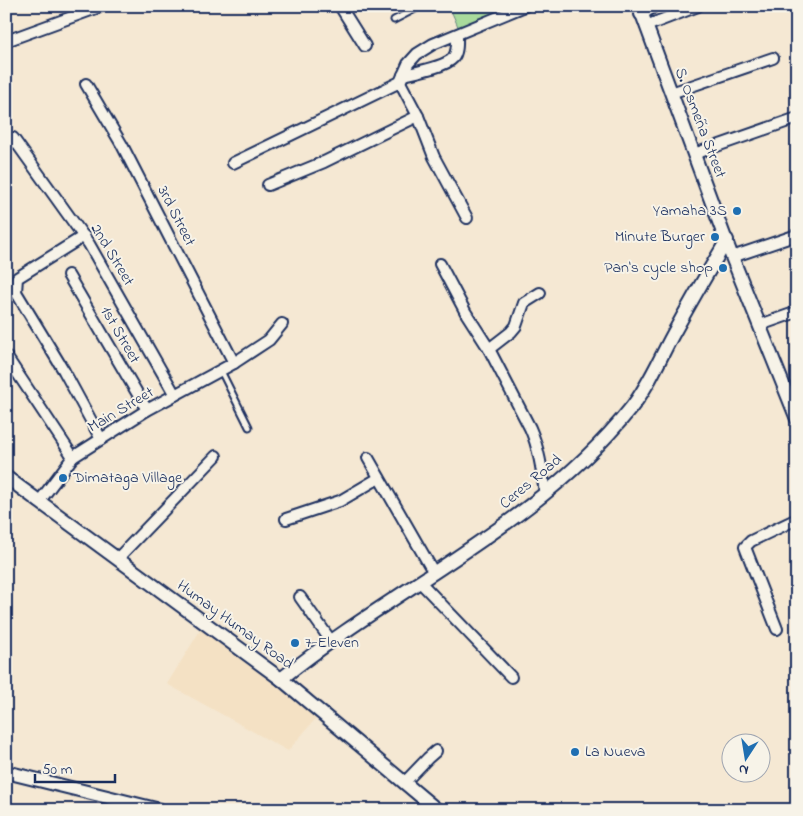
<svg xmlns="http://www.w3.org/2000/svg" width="803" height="816" viewBox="0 0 803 816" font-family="'Indie Flower',sans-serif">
	<rect width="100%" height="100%" fill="#f5e8d3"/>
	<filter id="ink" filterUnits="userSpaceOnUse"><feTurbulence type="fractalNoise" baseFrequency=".02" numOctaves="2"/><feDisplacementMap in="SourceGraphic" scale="10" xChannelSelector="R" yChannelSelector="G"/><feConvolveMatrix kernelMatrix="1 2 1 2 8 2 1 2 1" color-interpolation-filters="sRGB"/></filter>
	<g filter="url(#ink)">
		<path fill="#f4e1c4" d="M 201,629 L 282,686 L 318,716 L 288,751 L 167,684 Z"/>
		<path fill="#a9db9c" stroke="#62857d" d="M 449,6 L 514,6 L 460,31 Z"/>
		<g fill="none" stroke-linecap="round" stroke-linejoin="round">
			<defs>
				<g id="service">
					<path d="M 394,20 L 421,6"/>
					<path d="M 221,371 L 249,427"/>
				</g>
				<g id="minor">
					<path d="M 340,6 L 365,46"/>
					<path d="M 646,26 L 698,6"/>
					<path d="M 6,41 L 102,6"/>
					<path d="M 403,75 C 416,72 445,67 453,58 C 458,52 457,42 457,35"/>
					<path d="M 400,82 L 418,116 L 434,157 L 467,218"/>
					<path d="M 86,84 L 122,145 L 234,363"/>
					<path d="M 671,93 L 773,58"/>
					<path d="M 13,138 L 89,244 L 175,395"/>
					<path d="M 694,154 L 797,118"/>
					<path d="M 233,163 L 400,82 L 408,64 L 417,54 L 433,44 L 525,6"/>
					<path d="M 268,185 L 324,162 L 418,116"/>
					<path d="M 84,236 L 17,278 L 16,292 L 64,371 L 101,439"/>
					<path d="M 732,257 L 797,235"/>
					<path d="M 440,264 L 466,313 L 489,349 L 530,428 C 539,448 542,471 545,493"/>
					<path d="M 68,275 L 147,410"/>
					<path d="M 760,325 L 797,312"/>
					<path d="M 489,349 L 511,332 L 516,326 L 524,303 L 540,293"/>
					<path d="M 6,356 L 73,457"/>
					<path d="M 368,458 L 434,573"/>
					<path d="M 39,502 L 73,457 L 147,410 L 234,363 L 269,340 L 282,324"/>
					<path d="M 286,519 L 340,501 L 379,478"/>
					<path d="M 117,559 L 216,456"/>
					<path d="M 420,582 L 511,677"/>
					<path d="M 300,597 L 331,641"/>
					<path d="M 777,629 L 745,547 L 751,541 L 797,519"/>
					<path d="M 404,783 L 428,758 L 436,751"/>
				</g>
				<g id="tertiary">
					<path d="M 639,6 L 732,257 L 797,419"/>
					<path d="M 641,14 L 653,6"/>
					<path d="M 6,477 L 281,679 L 437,810"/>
					<path d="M 281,679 C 396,586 538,525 631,408 C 648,387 659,360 672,336 C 690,303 708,272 727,240"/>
					<path d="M 6,772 L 160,810"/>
				</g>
			</defs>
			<use href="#service" stroke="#1b2f5e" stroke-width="9"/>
			<use href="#minor" stroke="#1b2f5e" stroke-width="14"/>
			<use href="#tertiary" stroke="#1b2f5e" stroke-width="16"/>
			<use href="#service" stroke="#f7f3e8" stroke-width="5"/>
			<use href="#minor" stroke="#f7f3e8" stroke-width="10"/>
			<use href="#tertiary" stroke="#f7f3e8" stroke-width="12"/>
		</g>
	</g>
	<g fill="#1f6fb2" stroke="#f7f3e8" stroke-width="2">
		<circle cx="737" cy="211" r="5"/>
		<circle cx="715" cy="237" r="5"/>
		<circle cx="723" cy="268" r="5"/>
		<circle cx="63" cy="478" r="5"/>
		<circle cx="295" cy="643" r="5"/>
		<circle cx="575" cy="752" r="5"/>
	</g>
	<g text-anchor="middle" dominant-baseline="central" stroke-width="4" stroke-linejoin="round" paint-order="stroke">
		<g font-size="16" fill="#1b2f5e" stroke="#f7f3e8">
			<text transform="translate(700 123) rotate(69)">S. Osmeña Street</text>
			<text transform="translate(176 216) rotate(63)">3rd Street</text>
			<text transform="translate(112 255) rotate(59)">2nd Street</text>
			<text transform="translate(120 335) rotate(60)">1st Street</text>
			<text transform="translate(121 410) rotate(-31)">Main Street</text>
			<text transform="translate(531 482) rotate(-40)">Ceres Road</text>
			<text transform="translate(235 625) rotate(36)">Humay Humay Road</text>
		</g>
		<g font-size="16" fill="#1b2f5e" stroke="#f7f3e8" text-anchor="end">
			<text x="727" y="211">Yamaha 3S</text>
			<text x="705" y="237">Minute Burger</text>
			<text x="713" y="268">Pan's cycle shop</text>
			<text x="73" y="478" text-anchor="start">Dimataga Village</text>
			<text x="305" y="643" text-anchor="start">7-Eleven</text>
			<text x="585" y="752" text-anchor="start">La Nueva</text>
		</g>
	</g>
	<rect width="803" height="816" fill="none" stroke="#f7f3e8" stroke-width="25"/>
	<rect x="12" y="12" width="778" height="791" fill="none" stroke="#1b2f5e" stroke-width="2" filter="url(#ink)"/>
	<g transform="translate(746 758) rotate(192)"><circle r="24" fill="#f7f3e8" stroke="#9fa5b1"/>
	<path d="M0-4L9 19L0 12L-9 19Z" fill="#1f6fb2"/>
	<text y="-8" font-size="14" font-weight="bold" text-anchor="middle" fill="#1b2f5e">N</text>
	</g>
	<path d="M35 774v8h80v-8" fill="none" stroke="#1b2f5e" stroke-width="2.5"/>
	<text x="42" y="774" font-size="15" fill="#1b2f5e" stroke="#f7f3e8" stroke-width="4" paint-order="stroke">50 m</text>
</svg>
